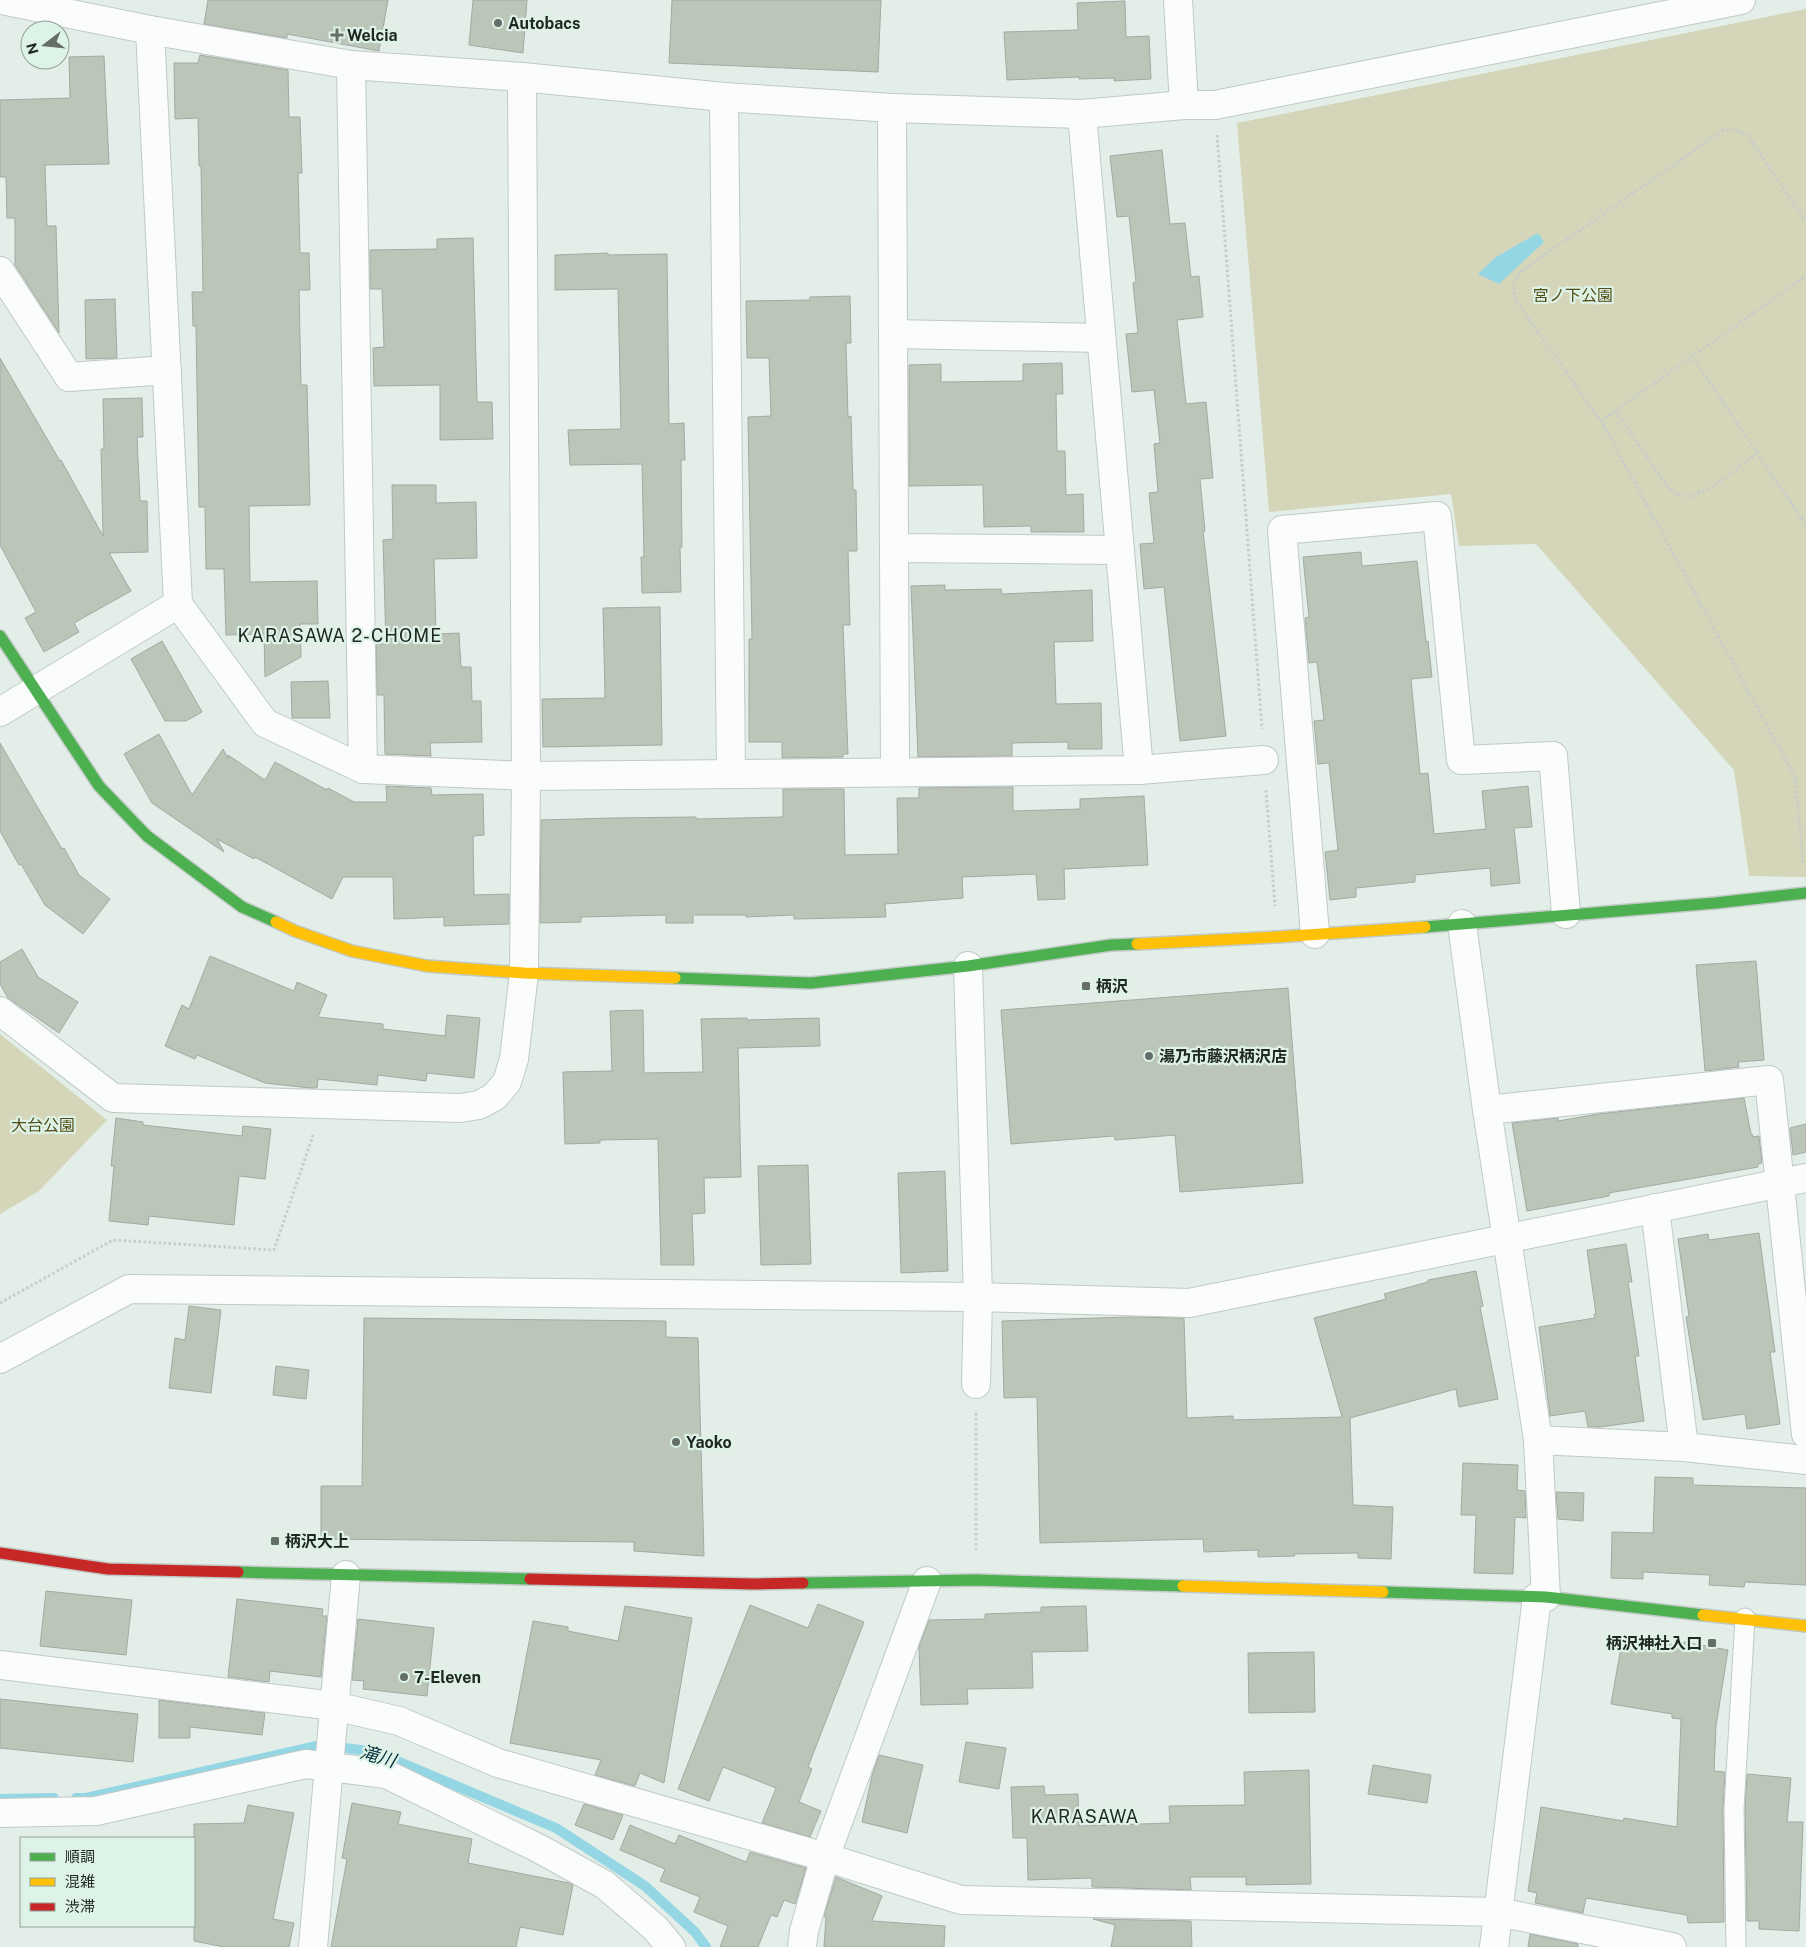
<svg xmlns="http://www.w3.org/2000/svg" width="1806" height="1947" viewBox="0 0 1806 1947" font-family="'Public Sans','Noto Sans JP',sans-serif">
	<rect width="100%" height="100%" fill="#e3eee8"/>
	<g fill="#d5d6b9">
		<path d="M 1806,9 L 1806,877 L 1749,876 L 1734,770 L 1536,544 L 1459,546 L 1451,494 L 1269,512 L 1237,123 Z"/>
		<path d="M 0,1034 L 107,1120 L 39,1191 L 0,1214 Z"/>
	</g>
	<path fill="#95d6e5" d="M 1538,233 L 1544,242 L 1499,284 L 1478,274 L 1496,257 Z"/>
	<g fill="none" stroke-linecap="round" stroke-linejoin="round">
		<g stroke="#95d6e5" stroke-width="10">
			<path d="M 76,1798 L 86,1798 L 321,1745 L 376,1752 L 556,1828 L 645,1886 L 695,1932 L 706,1947"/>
			<path d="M 0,1799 L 54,1798"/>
		</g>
	</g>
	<g fill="#bbc6b8" stroke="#a3a9a4">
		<path d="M 208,0 L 388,0 L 379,51 L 287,34 L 287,38 L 204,24 Z"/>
		<path d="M 473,0 L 527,0 L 523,53 L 469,45 Z"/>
		<path d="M 672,0 L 881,0 L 878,72 L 669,63 Z"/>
		<path d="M 1125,1 L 1126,37 L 1149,36 L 1151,79 L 1114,81 L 1114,78 L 1079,79 L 1079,77 L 1007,80 L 1004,32 L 1078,30 L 1077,3 Z"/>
		<path d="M 200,55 L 288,70 L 289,117 L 300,117 L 302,173 L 298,173 L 300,253 L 309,253 L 310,290 L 299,290 L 301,385 L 307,385 L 310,505 L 249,506 L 250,582 L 317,581 L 318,624 L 300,624 L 301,657 L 265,677 L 264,634 L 226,635 L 224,569 L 206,569 L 205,507 L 199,507 L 196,326 L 193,326 L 192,292 L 203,292 L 201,166 L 199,166 L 198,118 L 175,119 L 174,63 L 198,63 Z"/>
		<path d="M 104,56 L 109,164 L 45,165 L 47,226 L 56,226 L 59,333 L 15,265 L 15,218 L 7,218 L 6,177 L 0,177 L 0,100 L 70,98 L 69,57 Z"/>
		<path d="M 1162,150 L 1170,224 L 1185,223 L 1191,277 L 1199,276 L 1203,317 L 1177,320 L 1186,404 L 1206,402 L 1213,478 L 1200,479 L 1205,531 L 1203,531 L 1226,736 L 1180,741 L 1164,587 L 1144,589 L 1140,544 L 1154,543 L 1149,493 L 1158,492 L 1154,444 L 1160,443 L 1154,390 L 1132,392 L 1126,334 L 1138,333 L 1133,283 L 1136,282 L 1129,216 L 1117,217 L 1110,156 Z"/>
		<path d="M 473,238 L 477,402 L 492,402 L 493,439 L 440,440 L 440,385 L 374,386 L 373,348 L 384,347 L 382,289 L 370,289 L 370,250 L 437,249 L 437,239 Z"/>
		<path d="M 608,253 L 608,255 L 667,254 L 669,424 L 684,423 L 685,460 L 681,460 L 682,547 L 680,547 L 681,592 L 642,593 L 641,557 L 644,557 L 642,464 L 570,465 L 568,430 L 621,429 L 618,289 L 555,290 L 555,255 Z"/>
		<path d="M 850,296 L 851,343 L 846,343 L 848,417 L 851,416 L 853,490 L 856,490 L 857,551 L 848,551 L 850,625 L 843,625 L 848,754 L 843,754 L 843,757 L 782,758 L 782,742 L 749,742 L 749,639 L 752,639 L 748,417 L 771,416 L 769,358 L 747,358 L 746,301 L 810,300 L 810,297 Z"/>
		<path d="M 115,299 L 117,358 L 86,359 L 85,300 Z"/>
		<path d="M 0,358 L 60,461 L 61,460 L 103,536 L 101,449 L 104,449 L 103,399 L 142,398 L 143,437 L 137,437 L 140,501 L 147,501 L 148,552 L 109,553 L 131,591 L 74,623 L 79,632 L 44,652 L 25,618 L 36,612 L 0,545 Z"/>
		<path d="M 1062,363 L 1063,394 L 1056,394 L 1057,451 L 1065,451 L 1066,495 L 1083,494 L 1084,532 L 1031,532 L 1031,526 L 984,527 L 983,485 L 909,486 L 909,365 L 941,364 L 941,382 L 1023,381 L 1023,364 Z"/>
		<path d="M 392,485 L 436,485 L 436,503 L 476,502 L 477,558 L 434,559 L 436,634 L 459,633 L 461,667 L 471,667 L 472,701 L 481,701 L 482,742 L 430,743 L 431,756 L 385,754 L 384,695 L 377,695 L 376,644 L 386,644 L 383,540 L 393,539 Z"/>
		<path d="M 1361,552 L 1362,566 L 1417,561 L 1426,642 L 1428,641 L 1432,677 L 1411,679 L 1420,774 L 1428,773 L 1434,834 L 1486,829 L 1482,791 L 1528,786 L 1532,827 L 1514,828 L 1520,883 L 1491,886 L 1490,868 L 1415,875 L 1415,882 L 1356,888 L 1356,897 L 1330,900 L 1325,852 L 1338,850 L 1329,763 L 1318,764 L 1314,721 L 1324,720 L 1317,662 L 1309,663 L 1305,618 L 1309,617 L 1303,557 Z"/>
		<path d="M 945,585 L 945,590 L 1001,589 L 1002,594 L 1092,590 L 1093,641 L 1054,642 L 1056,704 L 1101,703 L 1102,749 L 1068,749 L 1068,742 L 1012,743 L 1012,756 L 918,757 L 911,586 Z"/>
		<path d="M 660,607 L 662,745 L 543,747 L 542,699 L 605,698 L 603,608 Z"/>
		<path d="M 162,641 L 202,712 L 186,721 L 165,721 L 131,659 Z"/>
		<path d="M 328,681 L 330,718 L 292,718 L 291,682 Z"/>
		<path d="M 159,734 L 192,795 L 223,749 L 228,759 L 228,755 L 265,780 L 275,762 L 327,790 L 328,788 L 354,802 L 387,802 L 386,786 L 431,788 L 432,795 L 483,794 L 484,835 L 473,836 L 474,895 L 509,894 L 509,924 L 444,926 L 444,917 L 394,919 L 393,877 L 343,877 L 332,899 L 255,857 L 254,859 L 217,839 L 224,852 L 152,803 L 124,754 Z"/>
		<path d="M 0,743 L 62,849 L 64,848 L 79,875 L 110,899 L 83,934 L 45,905 L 21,864 L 19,865 L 0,831 Z"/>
		<path d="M 1013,787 L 1013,811 L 1080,809 L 1080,799 L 1144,796 L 1148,865 L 1064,869 L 1065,899 L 1038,900 L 1036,874 L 962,877 L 963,898 L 885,904 L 886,917 L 794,919 L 794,915 L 746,917 L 746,915 L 693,915 L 693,923 L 666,923 L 666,915 L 581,917 L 581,922 L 540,923 L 541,820 L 612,818 L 696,817 L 696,819 L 783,817 L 783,789 L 844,789 L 845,855 L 898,854 L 897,798 L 919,798 L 919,788 Z"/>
		<path d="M 22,949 L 38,977 L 78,1002 L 59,1033 L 8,998 L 0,984 L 0,962 Z"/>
		<path d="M 210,956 L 294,991 L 297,982 L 327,995 L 318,1017 L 383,1024 L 383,1029 L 445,1036 L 447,1015 L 480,1018 L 474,1078 L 427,1073 L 426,1081 L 378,1075 L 377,1085 L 318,1079 L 317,1088 L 310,1088 L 265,1083 L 197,1055 L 195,1059 L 165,1046 L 182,1005 L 189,1009 Z"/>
		<path d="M 1756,961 L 1764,1060 L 1738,1062 L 1739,1067 L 1705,1071 L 1696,965 Z"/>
		<path d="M 1288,988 L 1303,1183 L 1180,1192 L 1175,1135 L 1115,1140 L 1114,1136 L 1011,1144 L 1001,1010 Z"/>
		<path d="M 643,1010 L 644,1073 L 703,1072 L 701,1019 L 747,1018 L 747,1020 L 819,1018 L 820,1046 L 738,1048 L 741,1177 L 704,1178 L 705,1213 L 692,1214 L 694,1265 L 661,1265 L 658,1139 L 600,1140 L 600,1143 L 565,1144 L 563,1072 L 612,1071 L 610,1011 Z"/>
		<path d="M 1744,1098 L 1751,1134 L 1752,1134 L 1753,1137 L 1759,1136 L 1762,1163 L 1758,1164 L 1758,1167 L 1609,1193 L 1609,1196 L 1527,1211 L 1512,1123 L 1558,1118 L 1558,1121 L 1598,1114 Z"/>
		<path d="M 116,1118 L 143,1122 L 143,1125 L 242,1136 L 243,1126 L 271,1129 L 265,1179 L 239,1176 L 234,1225 L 149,1216 L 148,1225 L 109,1221 L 114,1166 L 111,1166 Z"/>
		<path d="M 1806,1124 L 1806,1152 L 1793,1155 L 1790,1128 Z"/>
		<path d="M 808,1165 L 811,1264 L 761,1265 L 758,1166 Z"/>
		<path d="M 945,1171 L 948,1271 L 901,1273 L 898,1173 Z"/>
		<path d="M 1759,1233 L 1775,1352 L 1770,1352 L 1780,1424 L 1747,1429 L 1745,1414 L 1703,1420 L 1686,1317 L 1689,1316 L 1678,1239 L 1708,1234 L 1709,1240 Z"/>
		<path d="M 1626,1244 L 1632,1282 L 1628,1282 L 1639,1356 L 1635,1356 L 1644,1421 L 1600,1427 L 1588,1427 L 1585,1411 L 1550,1416 L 1539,1327 L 1595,1318 L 1594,1314 L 1596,1314 L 1587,1250 Z"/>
		<path d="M 1476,1271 L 1483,1306 L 1480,1307 L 1498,1399 L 1459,1407 L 1456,1389 L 1350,1418 L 1353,1505 L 1393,1507 L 1391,1559 L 1358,1558 L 1358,1553 L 1294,1554 L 1295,1556 L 1258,1557 L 1258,1550 L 1204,1552 L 1203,1539 L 1040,1543 L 1037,1397 L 1004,1398 L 1002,1321 L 1129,1317 L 1184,1318 L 1187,1418 L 1233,1416 L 1233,1420 L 1342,1417 L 1314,1318 L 1386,1299 L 1384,1294 L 1428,1282 L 1428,1280 Z"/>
		<path d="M 189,1306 L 221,1310 L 211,1393 L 169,1388 L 175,1338 L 185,1340 Z"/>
		<path d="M 364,1318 L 666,1321 L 666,1337 L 698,1338 L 704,1556 L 634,1551 L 634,1542 L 321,1539 L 321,1486 L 362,1486 Z"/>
		<path d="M 276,1366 L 309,1370 L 306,1399 L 273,1395 Z"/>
		<path d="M 1463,1463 L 1518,1465 L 1517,1490 L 1525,1491 L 1526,1518 L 1515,1517 L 1513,1574 L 1474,1573 L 1476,1515 L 1461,1515 Z"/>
		<path d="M 1655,1477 L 1693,1478 L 1693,1485 L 1806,1488 L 1806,1585 L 1745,1582 L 1744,1587 L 1709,1585 L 1710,1575 L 1643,1572 L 1643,1579 L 1611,1578 L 1612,1532 L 1653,1533 Z"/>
		<path d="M 1556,1492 L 1584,1493 L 1583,1521 L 1558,1519 Z"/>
		<path d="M 46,1591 L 132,1600 L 126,1655 L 40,1646 Z"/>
		<path d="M 237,1599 L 323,1609 L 322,1616 L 327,1616 L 321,1677 L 270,1671 L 269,1682 L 228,1677 Z"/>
		<path d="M 818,1604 L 864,1622 L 808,1767 L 812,1769 L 799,1802 L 821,1811 L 810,1837 L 762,1823 L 776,1788 L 723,1767 L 709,1801 L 678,1789 L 750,1605 L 808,1628 Z"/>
		<path d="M 625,1606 L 692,1618 L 664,1783 L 640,1773 L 635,1786 L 595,1775 L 601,1760 L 510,1743 L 533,1621 L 568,1627 L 568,1631 L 618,1641 Z"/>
		<path d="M 1086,1606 L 1088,1651 L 1032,1652 L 1033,1688 L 967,1689 L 968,1704 L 921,1705 L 919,1647 L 929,1620 L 985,1619 L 985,1614 L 1041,1612 L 1041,1607 Z"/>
		<path d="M 358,1619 L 434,1628 L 427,1696 L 363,1689 L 364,1681 L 352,1680 Z"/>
		<path d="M 1623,1636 L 1683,1646 L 1684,1642 L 1728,1650 L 1716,1726 L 1714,1771 L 1725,1772 L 1723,1809 L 1724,1922 L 1688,1923 L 1687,1915 L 1586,1898 L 1583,1913 L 1535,1903 L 1537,1893 L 1528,1891 L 1541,1807 L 1623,1821 L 1624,1818 L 1677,1827 L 1681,1719 L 1672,1718 L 1672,1714 L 1611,1704 Z"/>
		<path d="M 1314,1652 L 1315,1712 L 1249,1713 L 1248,1653 Z"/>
		<path d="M 0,1699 L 138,1714 L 133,1762 L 0,1748 Z"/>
		<path d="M 159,1700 L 265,1713 L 262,1735 L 190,1727 L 190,1738 L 159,1738 Z"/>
		<path d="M 966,1742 L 1006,1748 L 999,1789 L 959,1782 Z"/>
		<path d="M 879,1755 L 923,1765 L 907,1833 L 862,1822 L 872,1776 Z"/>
		<path d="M 1373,1765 L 1431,1775 L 1427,1803 L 1368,1794 Z"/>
		<path d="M 1309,1770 L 1311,1884 L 1246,1885 L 1246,1877 L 1190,1877 L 1191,1890 L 1092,1887 L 1092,1878 L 1028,1880 L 1027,1838 L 1013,1838 L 1011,1787 L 1044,1786 L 1045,1795 L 1078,1794 L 1079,1826 L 1170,1823 L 1169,1806 L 1245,1805 L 1244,1772 Z"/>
		<path d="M 1747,1774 L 1791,1778 L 1787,1822 L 1803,1822 L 1799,1931 L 1759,1929 L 1759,1921 L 1747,1921 L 1745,1809 Z"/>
		<path d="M 352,1803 L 401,1812 L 398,1824 L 472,1839 L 468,1863 L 569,1883 L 573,1885 L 563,1935 L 520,1927 L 516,1947 L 331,1947 L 347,1859 L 342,1858 Z"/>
		<path d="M 584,1804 L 623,1815 L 613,1840 L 575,1825 Z"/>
		<path d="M 248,1805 L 294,1813 L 273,1919 L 294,1923 L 289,1947 L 224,1947 L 194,1941 L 194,1824 L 244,1823 Z"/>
		<path d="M 630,1825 L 675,1844 L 679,1835 L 746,1862 L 750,1852 L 806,1868 L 795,1904 L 784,1900 L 777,1917 L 771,1915 L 758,1947 L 720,1947 L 728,1926 L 694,1912 L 700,1897 L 660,1881 L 665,1869 L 620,1850 Z"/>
		<path d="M 836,1877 L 882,1896 L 872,1921 L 945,1926 L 944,1947 L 824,1947 L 826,1917 L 824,1916 Z"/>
		<path d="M 1093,1919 L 1191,1921 L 1192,1947 L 1111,1947 L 1115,1925 Z"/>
		<path d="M 1530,1934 L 1578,1944 L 1578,1947 L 1528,1947 Z"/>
	</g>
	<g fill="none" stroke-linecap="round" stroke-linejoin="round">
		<defs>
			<path id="lane" d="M 1736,1947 L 1734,1809 L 1745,1618"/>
			<g id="street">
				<path d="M 2,0 L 150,30 L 351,65 L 522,77 L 724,97 L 892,108 L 1082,114 L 1184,105 L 1215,105 L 1741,0"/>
				<path d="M 1178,0 L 1184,105"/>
				<path d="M 150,30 L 178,604 L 265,723 L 363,769 L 526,776 L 1139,770 L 1264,760"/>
				<path d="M 351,65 L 363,769"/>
				<path d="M 724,97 L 731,774"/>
				<path d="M 892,108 L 895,772"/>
				<path d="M 1082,114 L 1139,770"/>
				<path d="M 0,271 L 69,377 L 167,370"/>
				<path d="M 893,334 L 1101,338"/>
				<path d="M 894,548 L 1120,550"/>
				<path d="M 0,712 L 178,604"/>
				<path d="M 1462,924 L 1487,1110 L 1538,1440 L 1546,1597"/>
				<path d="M 1315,934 L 1282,530 L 1437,516 L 1461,760 L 1553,756 L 1566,914"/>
				<path d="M 968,966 L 978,1297 L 976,1384"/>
				<path d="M 0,1011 L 113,1098 L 460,1108 L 479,1105 L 494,1097 L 507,1082 L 514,1059 L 524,973 L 526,776 L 522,77"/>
				<path d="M 1487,1110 L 1769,1080 L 1806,1434"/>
				<path d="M 1655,1208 L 1684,1447"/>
				<path d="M 0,1359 L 129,1289 L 978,1297 L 1189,1303 L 1806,1178"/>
				<path d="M 1538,1440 L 1684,1447 L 1806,1460"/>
				<path d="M 0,1665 L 334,1706 L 399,1721 L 498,1763 L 825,1857 L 961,1900 L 1498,1912 L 1672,1947"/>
				<path d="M 0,1813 L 96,1811 L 306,1764 L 386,1774 L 538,1848 L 605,1885 L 655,1928 L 671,1947"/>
				<path d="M 313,1947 L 346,1575"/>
				<path d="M 802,1947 L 804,1931 L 825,1857 L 927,1581"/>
				<path d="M 1494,1947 L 1537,1597"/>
			</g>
			<g id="fast">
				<path d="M 0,636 L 99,786 L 147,836 L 242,907 L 276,922"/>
				<path d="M 1425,927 L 1715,903 L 1806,893"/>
				<path d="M 675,978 L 811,983 L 968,966 L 1111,945 L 1137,944"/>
				<path d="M 238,1572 L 530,1579"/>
				<path d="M 803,1583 L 976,1580 L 1183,1586"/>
				<path d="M 1383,1592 L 1546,1597 L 1703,1615"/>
			</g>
			<g id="slow">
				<path d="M 276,922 L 295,931 L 352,951 L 427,966 L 524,973 L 675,978"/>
				<path d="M 1137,944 L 1277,937 L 1425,927"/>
				<path d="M 1183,1586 L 1383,1592"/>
				<path d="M 1703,1615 L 1806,1626"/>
			</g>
			<g id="jam">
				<path d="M 0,1553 L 108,1569 L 238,1572"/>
				<path d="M 530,1579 L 755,1584 L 803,1583"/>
			</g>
		</defs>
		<use href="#lane" stroke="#c1cac5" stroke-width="21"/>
		<use href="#street" stroke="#c1cac5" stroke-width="30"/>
		<use href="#fast" stroke="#c1cac5" stroke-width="14"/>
		<use href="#slow" stroke="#c1cac5" stroke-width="14"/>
		<use href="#jam" stroke="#c1cac5" stroke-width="14"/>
		<g stroke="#c8cdca" stroke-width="3" stroke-dasharray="2.5 2.5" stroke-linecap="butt">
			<path d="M 1217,135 L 1262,729"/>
			<path d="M 1692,356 L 1806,525"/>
			<path d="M 1615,411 L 1668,487 C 1673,491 1678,495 1685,496 C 1703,499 1742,464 1757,453"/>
			<path d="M 1601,421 L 1806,276"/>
			<path d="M 1266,790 L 1275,906"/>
			<path d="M 1803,863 L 1795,777 L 1601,421 L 1518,304 C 1513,292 1512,283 1520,272 L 1722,131 L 1737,130 L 1748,136 L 1806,221"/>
			<path d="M 0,1303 L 113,1240 L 274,1250 L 313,1135"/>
			<path d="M 976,1413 L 976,1550"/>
		</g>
		<use href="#lane" stroke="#fbfcfc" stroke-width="19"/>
		<use href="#street" stroke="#fbfcfc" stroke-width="28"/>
		<use href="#fast" stroke="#4caf50" stroke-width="11"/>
		<use href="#slow" stroke="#ffc107" stroke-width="11"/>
		<use href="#jam" stroke="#c62828" stroke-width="11"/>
	</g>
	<g fill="#646d68" stroke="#def3e7" stroke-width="2">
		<circle cx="498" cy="23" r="5"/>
		<path d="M334.5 27.5h5v5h5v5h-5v5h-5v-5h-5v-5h5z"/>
		<rect x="1081" y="981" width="10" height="10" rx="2.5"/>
		<circle cx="1149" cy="1056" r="5"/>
		<circle cx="676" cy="1442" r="5"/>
		<rect x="270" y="1536" width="10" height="10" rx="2.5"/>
		<rect x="1707" y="1638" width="10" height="10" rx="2.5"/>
		<circle cx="404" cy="1677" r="5"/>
	</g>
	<g text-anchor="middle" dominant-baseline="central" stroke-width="4.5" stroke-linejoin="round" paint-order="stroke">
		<g font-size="16" font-weight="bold" fill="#202823" stroke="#def3e7" text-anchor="start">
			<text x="508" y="23">Autobacs</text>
			<text x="347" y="35">Welcia</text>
			<text x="1096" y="986">柄沢</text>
			<text x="1159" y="1056">湯乃市藤沢柄沢店</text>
			<text x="686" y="1442">Yaoko</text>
			<text x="285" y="1541">柄沢大上</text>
			<text x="1702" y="1643" text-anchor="end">柄沢神社入口</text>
			<text x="414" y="1677">7-Eleven</text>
		</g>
		<g font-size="16" fill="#544d17" stroke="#def3e7">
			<text x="1573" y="295">宮ノ下公園</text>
			<text x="43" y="1125">大台公園</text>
		</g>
		<g font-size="18" letter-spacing="1" fill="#202823" stroke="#def3e7">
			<text x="340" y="635">KARASAWA 2-CHOME</text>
			<text x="1085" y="1816">KARASAWA</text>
		</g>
		<g font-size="18" font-style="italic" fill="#032e39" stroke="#def3e7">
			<text transform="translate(378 1756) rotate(16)">滝川</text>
		</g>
	</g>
	<rect x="20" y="1837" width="175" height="90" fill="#def3e7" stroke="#92a299"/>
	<rect x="30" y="1853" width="25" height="8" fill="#4caf50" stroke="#92a299"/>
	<text x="65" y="1862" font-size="15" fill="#202823">順調</text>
	<rect x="30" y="1878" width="25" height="8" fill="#ffc107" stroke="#92a299"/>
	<text x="65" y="1887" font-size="15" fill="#202823">混雑</text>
	<rect x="30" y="1903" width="25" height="8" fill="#c62828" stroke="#92a299"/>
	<text x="65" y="1912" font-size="15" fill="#202823">渋滞</text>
	<g transform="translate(45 45) rotate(254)"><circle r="24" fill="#def3e7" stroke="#92a299"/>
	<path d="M0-4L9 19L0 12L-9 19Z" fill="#646d68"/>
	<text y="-8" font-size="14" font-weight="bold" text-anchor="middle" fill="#202823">N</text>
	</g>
</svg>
